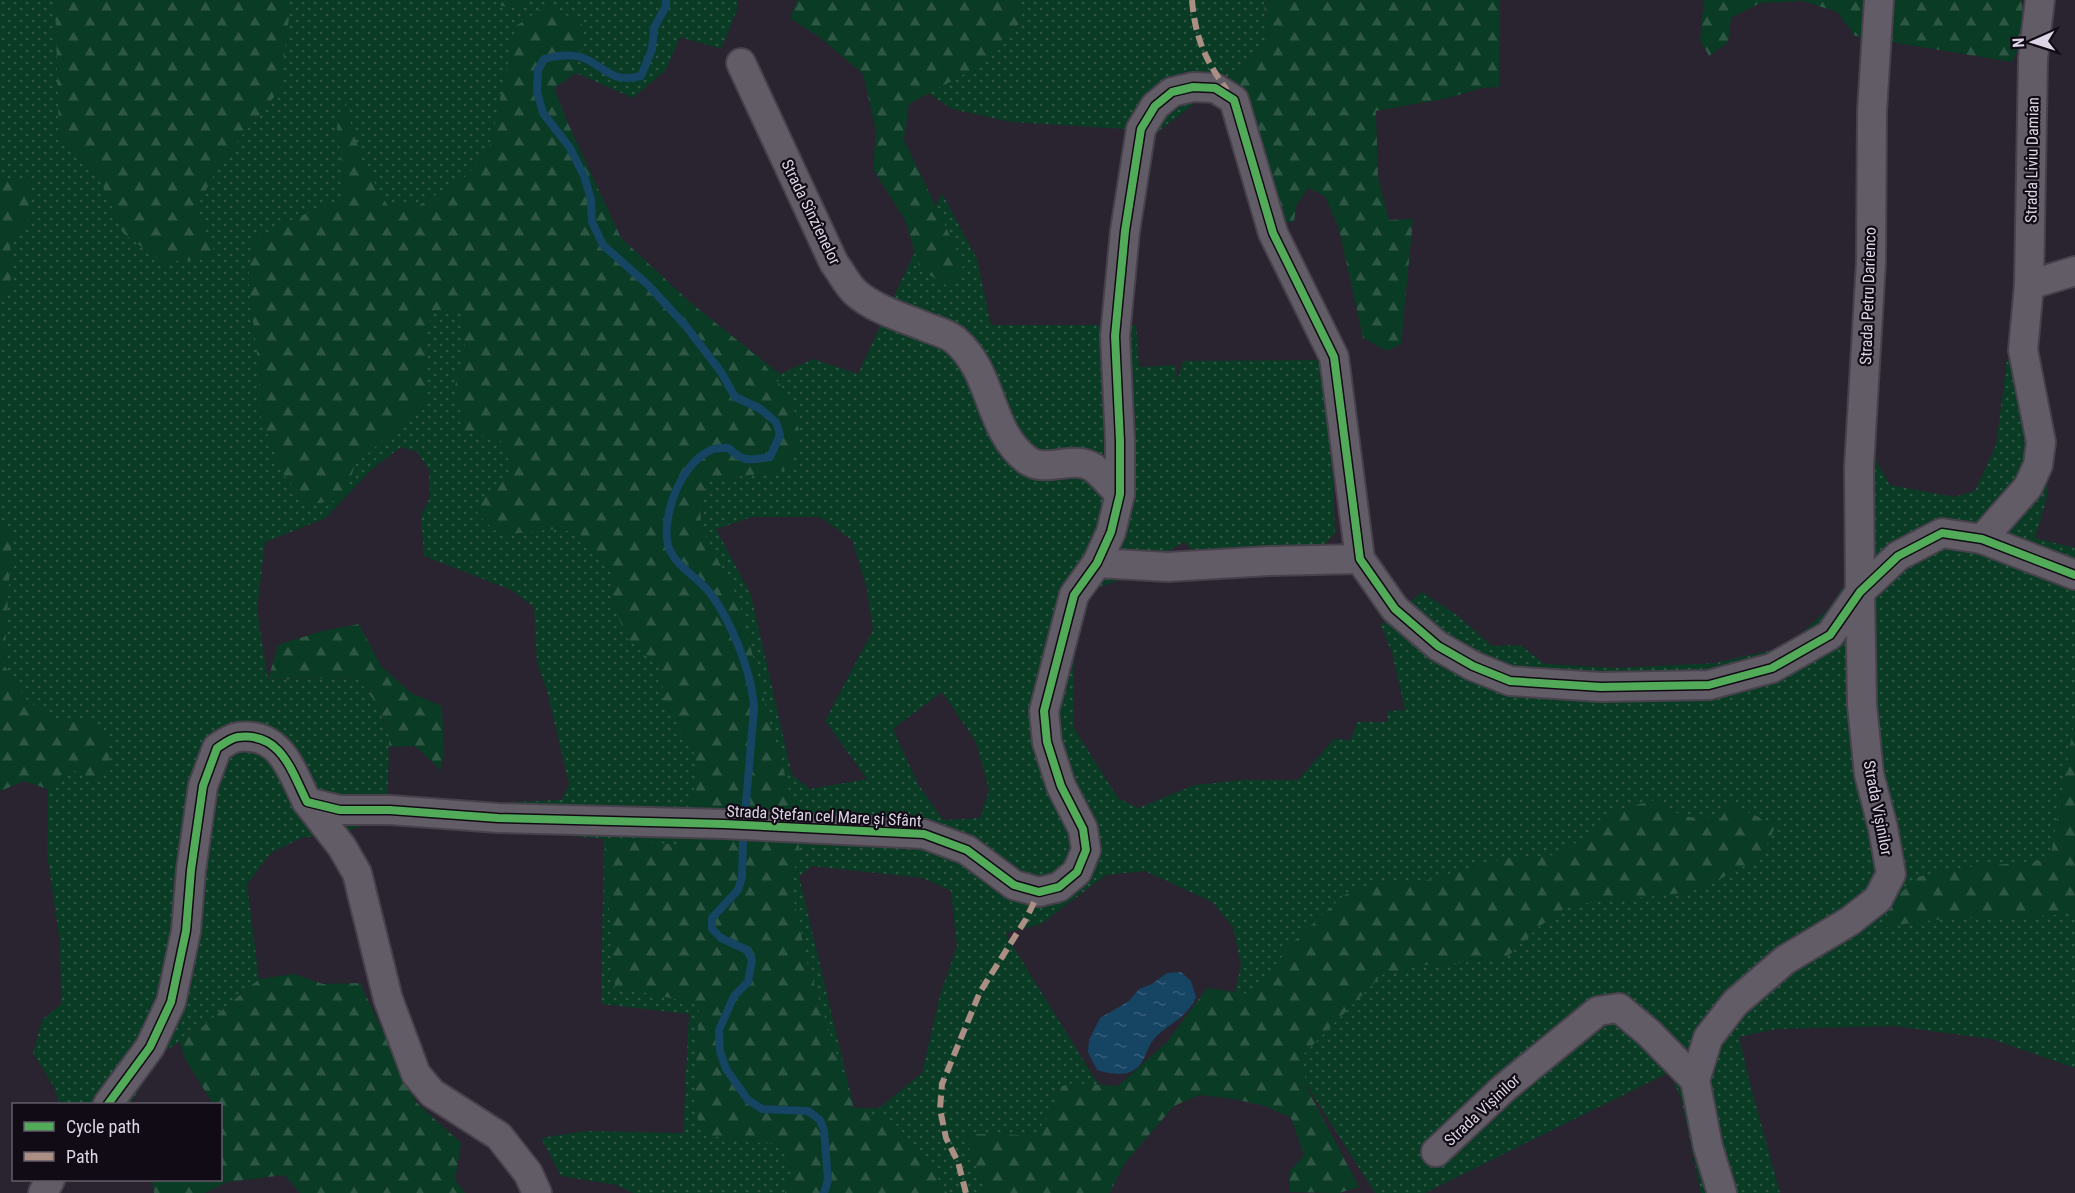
<svg xmlns="http://www.w3.org/2000/svg" width="2075" height="1193" viewBox="0 0 2075 1193" font-family="'Roboto Condensed',sans-serif">
	<defs>
		<pattern id="grass-dots" width="8" height="8" patternUnits="userSpaceOnUse" patternTransform="scale(1.5)"><rect width="8" height="8" fill="#0a3b24"/><path d="M2 2h.1M6 6h.1" fill="none" stroke="#2d5644" stroke-width="1.8" stroke-linecap="round"/></pattern>
		<pattern id="forest-firs" width="22" height="20" patternUnits="userSpaceOnUse" patternTransform="scale(1.5)"><rect width="22" height="20" fill="#0a3b24"/><path d="M5 1l3.5 6h-7zM16 11l3.5 6h-7z" fill="#2d5644"/></pattern>
		<pattern id="water-ripples" width="26" height="14" patternUnits="userSpaceOnUse" patternTransform="scale(1.5)"><rect width="26" height="14" fill="#164463"/><path d="M2 4q2-2 4 0t4 0M15 11q2-2 4 0t4 0" fill="none" stroke="#375e79"/></pattern>
	</defs>
	<rect width="100%" height="100%" fill="#2a2330"/>
	<g fill="url(#grass-dots)" fill-rule="evenodd">
		<path d="M 0,0 L 737,0 L 737,10 L 721,49 L 680,37 L 666,70 L 633,98 L 576,73 L 554,88 L 570,130 L 621,238 L 692,304 L 780,374 L 813,359 L 858,374 L 942,193 L 977,259 L 991,325 L 1136,325 L 1139,367 L 1176,365 L 1177,382 L 1183,361 L 1324,360 L 1332,454 L 1335,533 L 1319,550 L 1195,552 L 1184,542 L 1117,581 L 1088,591 L 1076,625 L 1073,695 L 1074,728 L 1118,798 L 1138,808 L 1195,785 L 1243,780 L 1298,780 L 1334,739 L 1351,740 L 1357,722 L 1387,722 L 1387,711 L 1405,710 L 1392,653 L 1381,625 L 1422,592 L 1458,616 L 1492,646 L 1520,645 L 1545,664 L 1617,668 L 1715,663 L 1786,647 L 1827,610 L 1843,587 L 1847,465 L 1873,455 L 1890,485 L 1954,497 L 1975,491 L 1996,445 L 2007,359 L 2041,357 L 2053,442 L 2046,501 L 2035,538 L 2075,548 L 2075,1068 L 1991,1039 L 1894,1026 L 1776,1029 L 1739,1037 L 1750,1083 L 1780,1193 L 1701,1193 L 1681,1099 L 1670,1072 L 1425,1193 L 1375,1193 L 1288,1056 L 1177,1085 L 1124,1164 L 1110,1193 L 633,1193 L 616,1185 L 561,1176 L 541,1138 L 585,1131 L 683,1133 L 689,1014 L 601,1004 L 604,839 L 514,831 L 506,802 L 562,800 L 569,784 L 547,691 L 537,663 L 534,607 L 511,590 L 424,556 L 421,515 L 430,498 L 429,470 L 417,452 L 401,447 L 370,471 L 326,518 L 265,542 L 257,610 L 268,680 L 356,677 L 373,699 L 389,731 L 388,789 L 379,819 L 348,831 L 301,838 L 271,853 L 247,884 L 259,979 L 196,1032 L 163,1052 L 130,1104 L 59,1104 L 55,1089 L 33,1053 L 42,1020 L 61,1004 L 60,943 L 47,854 L 48,789 L 24,781 L 0,791 ZM 752,517 L 820,517 L 852,540 L 867,589 L 873,630 L 825,721 L 867,779 L 810,789 L 792,775 L 751,595 L 716,529 ZM 942,692 L 976,742 L 989,790 L 980,818 L 943,820 L 918,784 L 893,729 ZM 812,866 L 923,878 L 951,891 L 957,946 L 940,995 L 922,1073 L 879,1108 L 854,1108 L 799,876 ZM 1145,871 L 1212,902 L 1233,927 L 1241,965 L 1233,1000 L 1114,1101 L 1093,1076 L 1005,933 L 1041,924 L 1106,875 Z"/>
		<path d="M 907,0 L 1264,0 L 1266,42 L 1215,88 L 1159,131 L 1011,122 L 952,109 L 926,92 Z"/>
	</g>
	<g fill="url(#forest-firs)">
		<path d="M 55,0 L 288,0 L 290,9 L 280,90 L 222,160 L 196,209 L 217,258 L 162,262 L 123,233 L 97,172 L 59,136 Z"/>
		<path d="M 497,0 L 526,0 L 520,9 L 497,5 Z"/>
		<path d="M 797,0 L 1018,0 L 1023,20 L 972,70 L 909,104 L 904,140 L 964,265 L 949,287 L 920,269 L 905,220 L 873,169 L 876,131 L 863,74 L 822,39 L 790,18 Z"/>
		<path d="M 1264,0 L 1500,0 L 1499,87 L 1482,88 L 1448,98 L 1376,111 L 1378,178 L 1389,220 L 1413,219 L 1401,344 L 1387,351 L 1363,338 L 1339,229 L 1325,196 L 1308,188 L 1296,206 L 1294,222 L 1286,222 L 1275,215 L 1229,81 L 1230,74 L 1266,42 Z"/>
		<path d="M 1704,0 L 2022,0 L 2024,37 L 2012,62 L 1855,36 L 1837,12 L 1803,1 L 1760,3 L 1731,18 L 1728,42 L 1709,56 L 1700,40 Z"/>
		<path d="M 548,4 L 584,26 L 576,73 L 554,88 L 566,119 L 621,238 L 692,304 L 759,358 L 792,400 L 800,436 L 791,469 L 709,481 L 700,501 L 701,528 L 738,598 L 771,727 L 788,785 L 800,852 L 790,882 L 807,962 L 854,1108 L 893,1121 L 928,1162 L 947,1193 L 785,1193 L 792,1171 L 780,1144 L 744,1142 L 702,1134 L 694,1104 L 699,1005 L 653,994 L 615,989 L 604,838 L 681,845 L 697,775 L 695,755 L 664,701 L 661,667 L 627,638 L 612,602 L 612,570 L 579,533 L 556,529 L 500,535 L 477,514 L 484,497 L 512,469 L 501,441 L 464,430 L 455,386 L 465,350 L 461,310 L 434,310 L 424,336 L 427,401 L 355,465 L 343,500 L 310,504 L 284,476 L 261,418 L 258,363 L 248,278 L 254,240 L 282,224 L 345,197 L 337,127 L 343,98 L 363,163 L 388,206 L 418,206 L 466,176 L 489,150 L 516,26 Z"/>
		<path d="M 28,178 L 31,215 L 10,245 L 11,293 L 0,302 L 0,181 Z"/>
		<path d="M 0,518 L 12,535 L 4,665 L 25,698 L 54,721 L 93,719 L 107,739 L 111,771 L 93,779 L 68,768 L 48,789 L 24,781 L 0,791 Z"/>
		<path d="M 359,624 L 381,666 L 411,693 L 442,706 L 444,753 L 441,770 L 415,746 L 389,747 L 389,730 L 373,699 L 356,677 L 268,680 L 278,645 L 322,631 Z"/>
		<path d="M 2075,717 L 2075,913 C 2012,920 1946,913 1884,928 L 1890,904 L 1917,877 L 1960,868 L 2050,860 Z"/>
		<path d="M 1655,800 C 1682,818 1688,819 1721,818 L 1730,804 L 1776,825 L 1761,857 L 1720,879 L 1683,893 L 1569,905 L 1540,926 L 1507,957 L 1463,963 L 1425,965 L 1382,975 L 1303,1055 L 1306,1086 L 1359,1187 L 1339,1193 L 1290,1192 L 1289,1172 L 1304,1155 L 1291,1118 L 1265,1106 L 1233,1099 L 1200,1095 L 1174,1106 L 1124,1164 L 1108,1193 L 985,1193 L 977,1168 L 963,1134 L 1001,1134 L 1034,1136 L 1046,1120 L 1062,1086 L 1073,1083 L 1118,1086 L 1167,1042 L 1207,988 L 1250,994 L 1262,982 L 1293,942 L 1344,895 L 1384,881 L 1424,881 L 1506,858 L 1556,855 L 1595,831 L 1617,810 Z"/>
		<path d="M 294,974 L 323,984 L 360,983 L 416,1102 L 461,1143 L 455,1180 L 465,1193 L 300,1193 L 284,1175 L 227,1182 L 205,1193 L 154,1193 L 152,1180 L 220,1180 L 220,1104 L 213,1104 L 184,1057 L 180,1042 L 196,1032 L 259,979 Z"/>
	</g>
	<path fill="url(#water-ripples)" d="M 1181,972 L 1191,981 L 1196,997 C 1186,1021 1164,1024 1151,1043 C 1145,1054 1143,1067 1130,1072 C 1121,1076 1106,1073 1097,1070 L 1088,1052 L 1089,1040 L 1100,1018 L 1129,1001 L 1139,989 L 1152,984 L 1167,973 Z"/>
	<g fill="none" stroke-linecap="round" stroke-linejoin="round">
		<path stroke="#164463" stroke-width="8" d="M 666,0 L 666,6 L 654,28 L 652,49 L 641,76 C 609,84 606,66 581,57 C 570,54 554,56 544,59 L 538,70 L 537,92 L 543,113 L 570,148 L 584,176 L 591,199 L 592,222 L 603,245 L 648,285 L 685,325 L 721,372 L 735,397 L 759,408 L 776,422 L 780,435 L 770,457 C 751,460 743,463 729,448 C 723,448 716,447 711,450 C 682,462 661,515 668,545 C 674,566 698,577 710,593 C 731,620 752,673 754,708 L 743,838 L 742,877 L 738,890 L 712,918 L 712,929 L 721,938 L 747,950 L 752,960 L 748,982 L 734,996 L 719,1030 L 720,1051 L 726,1069 L 748,1100 L 762,1109 L 808,1111 L 820,1120 L 824,1130 L 828,1180 L 824,1193"/>
		<defs>
			<g id="street">
				<path d="M 741,63 L 834,263 C 841,272 847,285 856,293 C 873,308 900,317 921,325 C 932,330 947,333 955,340 C 994,373 987,429 1027,460 C 1046,474 1073,454 1094,468 C 1103,475 1111,486 1120,494"/>
				<path d="M 2029,285 L 2075,271"/>
				<path d="M 1982,539 L 2028,487 L 2038,465 L 2041,442 L 2023,350 L 2029,285 L 2033,58 L 2040,0"/>
				<path d="M 1097,563 L 1168,567 L 1269,561 L 1360,559"/>
				<path d="M 307,802 L 342,847 L 357,873 L 388,999 L 416,1074 L 432,1093 L 499,1136 L 528,1173 L 537,1193"/>
				<path d="M 108,1104 L 150,1047 L 171,1002 L 186,931 L 191,870 L 203,786 L 217,748 C 223,744 231,738 238,737 C 281,732 291,770 307,802 L 340,810 L 390,810 L 498,818 L 724,824 L 924,834 L 967,850 L 1014,885 L 1039,892 L 1059,887 L 1077,872 L 1086,850 L 1083,829 L 1061,786 L 1047,742 L 1044,711 L 1074,595 L 1097,563 L 1111,532 L 1120,494 L 1120,441 L 1115,336 L 1125,231 L 1141,129 L 1155,106 L 1172,92 L 1193,87 L 1215,88 L 1234,100 L 1273,233 L 1334,357 L 1360,559 L 1395,609 L 1438,646 L 1473,666 L 1510,681 L 1601,687 L 1709,685 L 1772,668 L 1830,635 L 1860,592 L 1898,556 L 1942,533 L 1982,539 L 2075,575"/>
				<path d="M 1436,1152 L 1504,1088 L 1598,1011 L 1619,1008 L 1649,1033 L 1695,1080"/>
				<path d="M 43,1193 L 50,1180"/>
				<path d="M 1722,1193 L 1708,1147 L 1695,1080 L 1708,1038 L 1735,1003 L 1785,960 L 1850,921 L 1878,899 L 1891,874 L 1883,828 L 1869,774 L 1862,705 L 1860,592 L 1859,467 L 1871,262 L 1872,111 L 1879,0"/>
			</g>
		</defs>
		<use href="#street" stroke="#47414c" stroke-width="32"/>
		<use href="#street" stroke="#625c67" stroke-width="28"/>
		<g stroke="#ac8f84" stroke-width="6" stroke-dasharray="12 6" stroke-linecap="butt">
			<path d="M 1192,0 C 1195,37 1205,60 1227,90"/>
			<path d="M 966,1193 L 958,1162 L 946,1138 L 940,1109 L 942,1084 L 980,992 L 1026,919 L 1039,892"/>
		</g>
		<defs>
			<path id="cycleway" d="M 108,1104 L 150,1047 L 171,1002 L 186,931 L 191,870 L 203,786 L 217,748 C 223,744 231,738 238,737 C 281,732 291,770 307,802 L 340,810 L 390,810 L 498,818 L 724,824 L 924,834 L 967,850 L 1014,885 L 1039,892 L 1059,887 L 1077,872 L 1086,850 L 1083,829 L 1061,786 L 1047,742 L 1044,711 L 1074,595 L 1097,563 L 1111,532 L 1120,494 L 1120,441 L 1115,336 L 1125,231 L 1141,129 L 1155,106 L 1172,92 L 1193,87 L 1215,88 L 1234,100 L 1273,233 L 1334,357 L 1360,559 L 1395,609 L 1438,646 L 1473,666 L 1510,681 L 1601,687 L 1709,685 L 1772,668 L 1830,635 L 1860,592 L 1898,556 L 1942,533 L 1982,539 L 2075,575"/>
		</defs>
		<use href="#cycleway" stroke="#110b15" stroke-width="11"/>
		<use href="#cycleway" stroke="#51ab58" stroke-width="8"/>
	</g>
	<g text-anchor="middle" dominant-baseline="central" stroke-width="4.5" stroke-linejoin="round" paint-order="stroke">
		<g font-size="16" fill="#ddd5e5" stroke="#110b15">
			<text transform="translate(2032 160) rotate(-89)">Strada Liviu Damian</text>
			<text transform="translate(811 212) rotate(64)">Strada Sînzîenelor</text>
			<text transform="translate(1868 296) rotate(-88)">Strada Petru Darienco</text>
			<text transform="translate(1878 808) rotate(79)">Strada Vișinilor</text>
			<text transform="translate(824 816) rotate(3)">Strada Ștefan cel Mare și Sfânt</text>
			<text transform="translate(1482 1110) rotate(-43)">Strada Vișinilor</text>
		</g>
	</g>
	<rect x="12" y="1103" width="210" height="78" fill="#110b15" stroke="#635c68" stroke-width="1.5"/>
	<rect x="24" y="1122" width="30" height="9" fill="#51ab58" stroke="#635c68" stroke-width="1.5"/>
	<text x="66" y="1133" font-size="18" fill="#ddd5e5">Cycle path</text>
	<rect x="24" y="1152" width="30" height="9" fill="#ac8f84" stroke="#635c68" stroke-width="1.5"/>
	<text x="66" y="1163" font-size="18" fill="#ddd5e5">Path</text>
	<g transform="translate(2033 42) rotate(267)" stroke="#110b15" stroke-width="4.5" paint-order="stroke">
	<path d="M0-4.5L10 22L0 15L-10 22Z" fill="#ddd5e5"/>
	<text y="-9" font-size="16" font-weight="bold" text-anchor="middle" fill="#ddd5e5">N</text>
	</g>
</svg>
